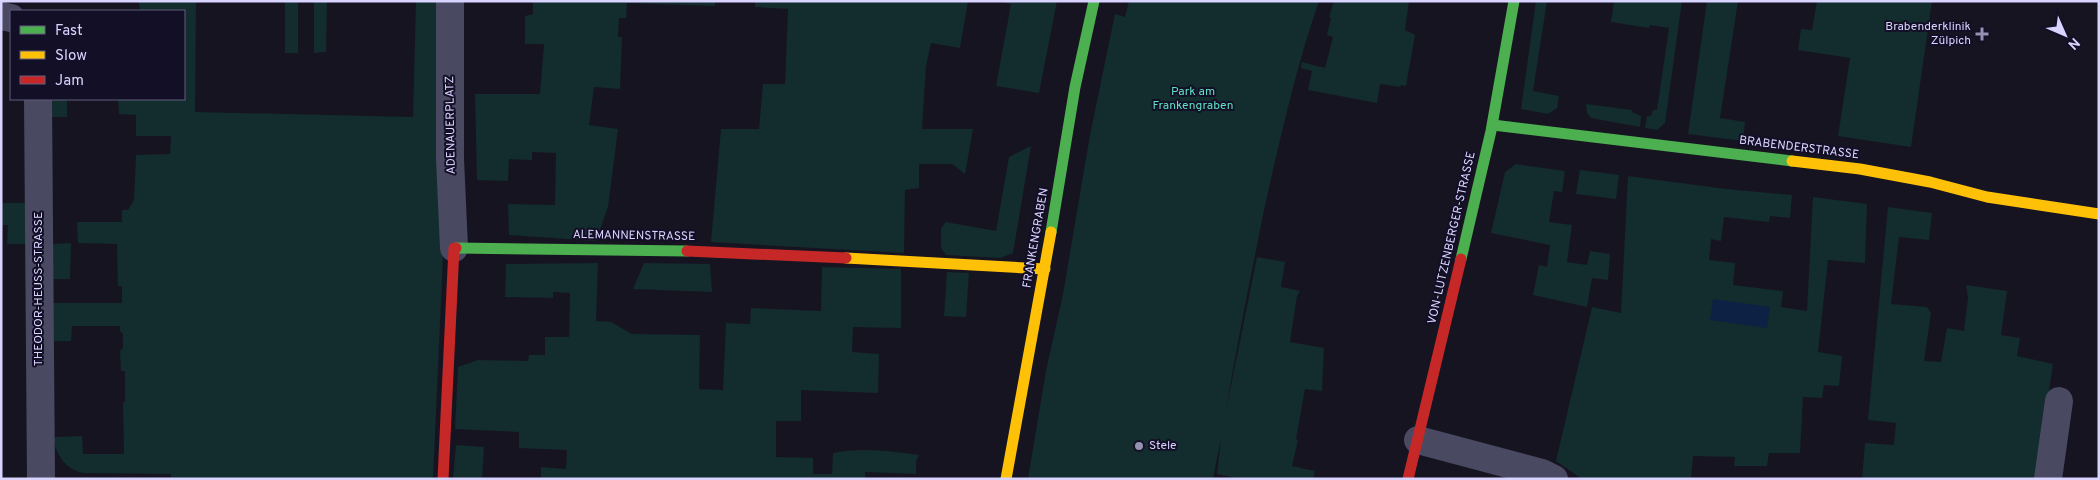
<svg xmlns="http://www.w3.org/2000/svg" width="2100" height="480" viewBox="0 0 2100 480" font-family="Overpass,sans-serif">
	<rect width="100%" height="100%" fill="#161421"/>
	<g fill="#132c2d">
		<path d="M 139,1 L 196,1 L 195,112 L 413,117 L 416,1 L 437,1 L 443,256 L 433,479 L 171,479 L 171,474 L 84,473 C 67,471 55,454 53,437 L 82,436 L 83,454 L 124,454 L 123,402 L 125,402 L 125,371 L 121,371 L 120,351 L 123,348 L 123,334 L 120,331 L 120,326 L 72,326 L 71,341 L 54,341 L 53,303 L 122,303 L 122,286 L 118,286 L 117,244 L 78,243 L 77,222 L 122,222 L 122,210 L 128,210 L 134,200 L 136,155 L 170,154 L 171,136 L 136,136 L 136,115 L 119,114 L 118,99 L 184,99 L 184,11 L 140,11 Z"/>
		<rect x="285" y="1" width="13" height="52"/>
		<path d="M 314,1 L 327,1 L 326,52 L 314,53 Z"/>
		<path d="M 533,1 L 715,1 L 715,6 L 627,3 L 626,18 L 619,18 L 618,37 L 622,37 L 620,89 L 594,87 L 589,125 L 618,129 L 608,207 L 596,241 L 509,235 L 508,204 L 555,205 L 556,153 L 532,152 L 532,160 L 509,159 L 508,181 L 477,180 L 475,94 L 540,94 L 544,44 L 525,44 L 525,16 L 533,14 Z"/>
		<path d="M 752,1 L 968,1 L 960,48 L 931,43 L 926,66 L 922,129 L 973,129 L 965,174 L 952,164 L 919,164 L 919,188 L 905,190 L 904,253 L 711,242 L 721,129 L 759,129 L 763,84 L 785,84 L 788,9 L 755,7 L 755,2 Z"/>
		<path d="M 997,1 L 1057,1 L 1039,93 L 996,86 L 1011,4 Z"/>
		<path d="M 1129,1 L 1319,1 C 1295,71 1279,143 1263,215 C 1250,280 1237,345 1226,410 L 1257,257 L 1285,262 L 1281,287 L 1300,291 L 1297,296 L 1290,342 L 1324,348 L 1322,391 L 1305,389 L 1296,439 L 1298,440 L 1292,466 L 1315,471 L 1313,479 L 1241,479 L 1217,474 L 1221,438 L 1213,479 L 1028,479 L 1046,371 L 1063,294 L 1090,135 L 1115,14 L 1125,17 Z"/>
		<path d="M 1334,1 L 1409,1 L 1405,30 L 1415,35 L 1406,86 L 1401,85 L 1400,87 L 1380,84 L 1377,103 L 1308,90 L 1312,71 L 1301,68 L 1302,62 L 1325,68 L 1333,37 L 1327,35 L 1331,18 L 1329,17 Z"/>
		<path d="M 1536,1 L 1547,1 L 1533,91 L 1559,96 L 1557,108 L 1548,114 L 1521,109 Z"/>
		<path d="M 1614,1 L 1682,1 L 1665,123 L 1657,130 L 1645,128 L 1647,116 L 1651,116 L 1653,110 L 1657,110 L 1669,28 L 1650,25 L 1649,28 L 1611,22 Z"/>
		<path d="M 1707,1 L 1738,1 L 1720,118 L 1745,122 L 1743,141 L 1688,134 Z"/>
		<path d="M 1817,1 L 1932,1 L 1911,147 L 1838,136 L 1850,58 L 1798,50 L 1801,29 L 1812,30 Z"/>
		<rect x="52" y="99" width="15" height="18"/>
		<path d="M 1586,104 L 1632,110 L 1632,112 L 1641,116 L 1640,127 L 1591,118 L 1587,113 Z"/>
		<path d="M 1031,146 L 1013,253 L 1001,258 L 946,255 L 941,248 L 941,228 L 946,222 L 996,231 L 1009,157 Z"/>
		<path d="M 1516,164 L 1565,171 L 1562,192 L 1554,191 L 1549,222 L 1572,225 L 1567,262 L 1587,265 L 1590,251 L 1610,254 L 1608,280 L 1592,278 L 1587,307 L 1533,295 L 1539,265 L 1547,267 L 1550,245 L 1491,233 L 1505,172 Z"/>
		<path d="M 1580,170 L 1619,175 L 1616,199 L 1576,194 Z"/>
		<path d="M 1628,176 L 1726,189 L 1792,195 L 1790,218 L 1770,216 L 1769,222 L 1724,217 L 1721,241 L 1711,239 L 1709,260 L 1735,263 L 1733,285 L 1783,291 L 1781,307 L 1807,311 L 1813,197 L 1867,204 L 1865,263 L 1828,260 L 1818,352 L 1842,356 L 1839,386 L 1824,385 L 1822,398 L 1803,397 L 1800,453 L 1769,453 L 1767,466 L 1734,466 L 1735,457 L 1693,456 L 1691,479 L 1582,479 L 1556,461 L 1592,307 L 1621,313 Z"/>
		<path d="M 1,203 L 26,203 L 26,244 L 7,244 L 8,225 L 1,225 Z"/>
		<path d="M 1888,207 L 1932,213 L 1929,240 L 1899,237 L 1891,304 L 1927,307 L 1931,313 L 1924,361 L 1941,362 L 1947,328 L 1964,331 L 1968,298 L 1966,285 L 2007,291 L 2001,335 L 2020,338 L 2017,356 L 2053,364 L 2036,479 L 1862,479 L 1865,443 L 1894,445 L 1896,423 L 1868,420 Z"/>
		<path d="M 71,243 L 70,279 L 53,279 L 52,244 Z"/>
		<path d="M 598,263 L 596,321 L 611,322 L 632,334 L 700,335 L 699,389 L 723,390 L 726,323 L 750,324 L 751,308 L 821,311 L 822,267 L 901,269 L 901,328 L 853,327 L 852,352 L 879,354 L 878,393 L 801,390 L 801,421 L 776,421 L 776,457 L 813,458 L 813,474 L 832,474 L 833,453 C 861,447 891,451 919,455 L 916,461 L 916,474 L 865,472 L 865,479 L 541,479 L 541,467 L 566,469 L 567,450 L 519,448 L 519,432 L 455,429 L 458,367 L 478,360 L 528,361 L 529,355 L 545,355 L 545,337 L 569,337 L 570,293 L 553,292 L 553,298 L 505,297 L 506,264 Z"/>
		<path d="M 644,263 L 710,264 L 712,292 L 633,289 Z"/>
		<path d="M 947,272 L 969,273 L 966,317 L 944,316 Z"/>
		<path d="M 456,445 L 484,447 L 482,479 L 453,479 Z"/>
	</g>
	<path fill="#0d2144" d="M 1713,299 L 1770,307 L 1767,328 L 1710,320 Z"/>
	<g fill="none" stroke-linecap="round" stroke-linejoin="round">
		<g stroke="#4a4962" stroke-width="28">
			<path d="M 450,1 L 450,159 L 454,248"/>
			<path d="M 1,16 L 11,18"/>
			<path d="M 38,99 L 41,479"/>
			<path d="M 1418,440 L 1542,473 L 1554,479"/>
			<path d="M 2048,479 L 2059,401"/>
		</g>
		<g stroke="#4caf50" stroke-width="11">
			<path d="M 1493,125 L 1792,161"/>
			<path d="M 1051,232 L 1075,87 L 1094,1"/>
			<path d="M 456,248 L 687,251"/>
			<path d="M 1461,259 L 1491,131 L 1514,1"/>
		</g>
		<g stroke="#ffc107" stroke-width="11">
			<path d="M 1792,161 L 1860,169 L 1930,182 L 1987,197 L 2099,214"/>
			<path d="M 846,258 L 1045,269"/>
			<path d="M 1006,479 L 1051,232"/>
		</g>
		<g stroke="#c62828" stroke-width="11">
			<path d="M 687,251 L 846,258"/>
			<path d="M 443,479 L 454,248 L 456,248"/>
			<path d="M 1408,479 L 1461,259"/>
		</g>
	</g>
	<g fill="#9591b1" stroke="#130f26" stroke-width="2">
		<path d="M1979.5 26.5h5v5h5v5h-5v5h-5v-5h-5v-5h5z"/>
		<circle cx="1139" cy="446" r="5"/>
	</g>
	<g text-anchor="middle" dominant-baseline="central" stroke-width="4" stroke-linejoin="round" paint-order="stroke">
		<g font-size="12" fill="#d9d4ff" stroke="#130f26" text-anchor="end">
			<text x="1971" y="27">Brabenderklinik<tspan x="1971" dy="14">Zülpich</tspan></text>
			<text x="1149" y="446" text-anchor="start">Stele</text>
		</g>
		<g font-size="12" fill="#5fe0c0" stroke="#130f26">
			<text x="1193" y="92">Park am<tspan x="1193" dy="14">Frankengraben</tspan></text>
		</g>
		<g font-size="12" fill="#d9d4ff" stroke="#130f26">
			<text transform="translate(451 125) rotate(-91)">ADENAUERPLATZ</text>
			<text transform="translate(1799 148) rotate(7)">BRABENDERSTRASSE</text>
			<text transform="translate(634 236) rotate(1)">ALEMANNENSTRASSE</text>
			<text transform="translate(1036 238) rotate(-80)">FRANKENGRABEN</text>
			<text transform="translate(1452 238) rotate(-77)">VON-LUTZENBERGER-STRASSE</text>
			<text transform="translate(39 289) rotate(-90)">THEODOR-HEUSS-STRASSE</text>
		</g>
	</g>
	<rect width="2100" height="480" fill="none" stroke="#d9d4ff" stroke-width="5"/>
	<rect x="10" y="10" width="175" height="90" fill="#130f26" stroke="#625e7d"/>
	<rect x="20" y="26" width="25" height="8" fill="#4caf50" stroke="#625e7d"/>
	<text x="55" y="35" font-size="15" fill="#d9d4ff">Fast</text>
	<rect x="20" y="51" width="25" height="8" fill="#ffc107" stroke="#625e7d"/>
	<text x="55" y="60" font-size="15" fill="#d9d4ff">Slow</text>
	<rect x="20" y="76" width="25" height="8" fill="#c62828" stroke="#625e7d"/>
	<text x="55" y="85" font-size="15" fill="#d9d4ff">Jam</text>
	<g transform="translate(2065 35) rotate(135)" stroke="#130f26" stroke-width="4" paint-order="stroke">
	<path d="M0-4L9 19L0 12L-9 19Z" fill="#d9d4ff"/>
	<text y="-8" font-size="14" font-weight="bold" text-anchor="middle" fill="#d9d4ff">N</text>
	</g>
</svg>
